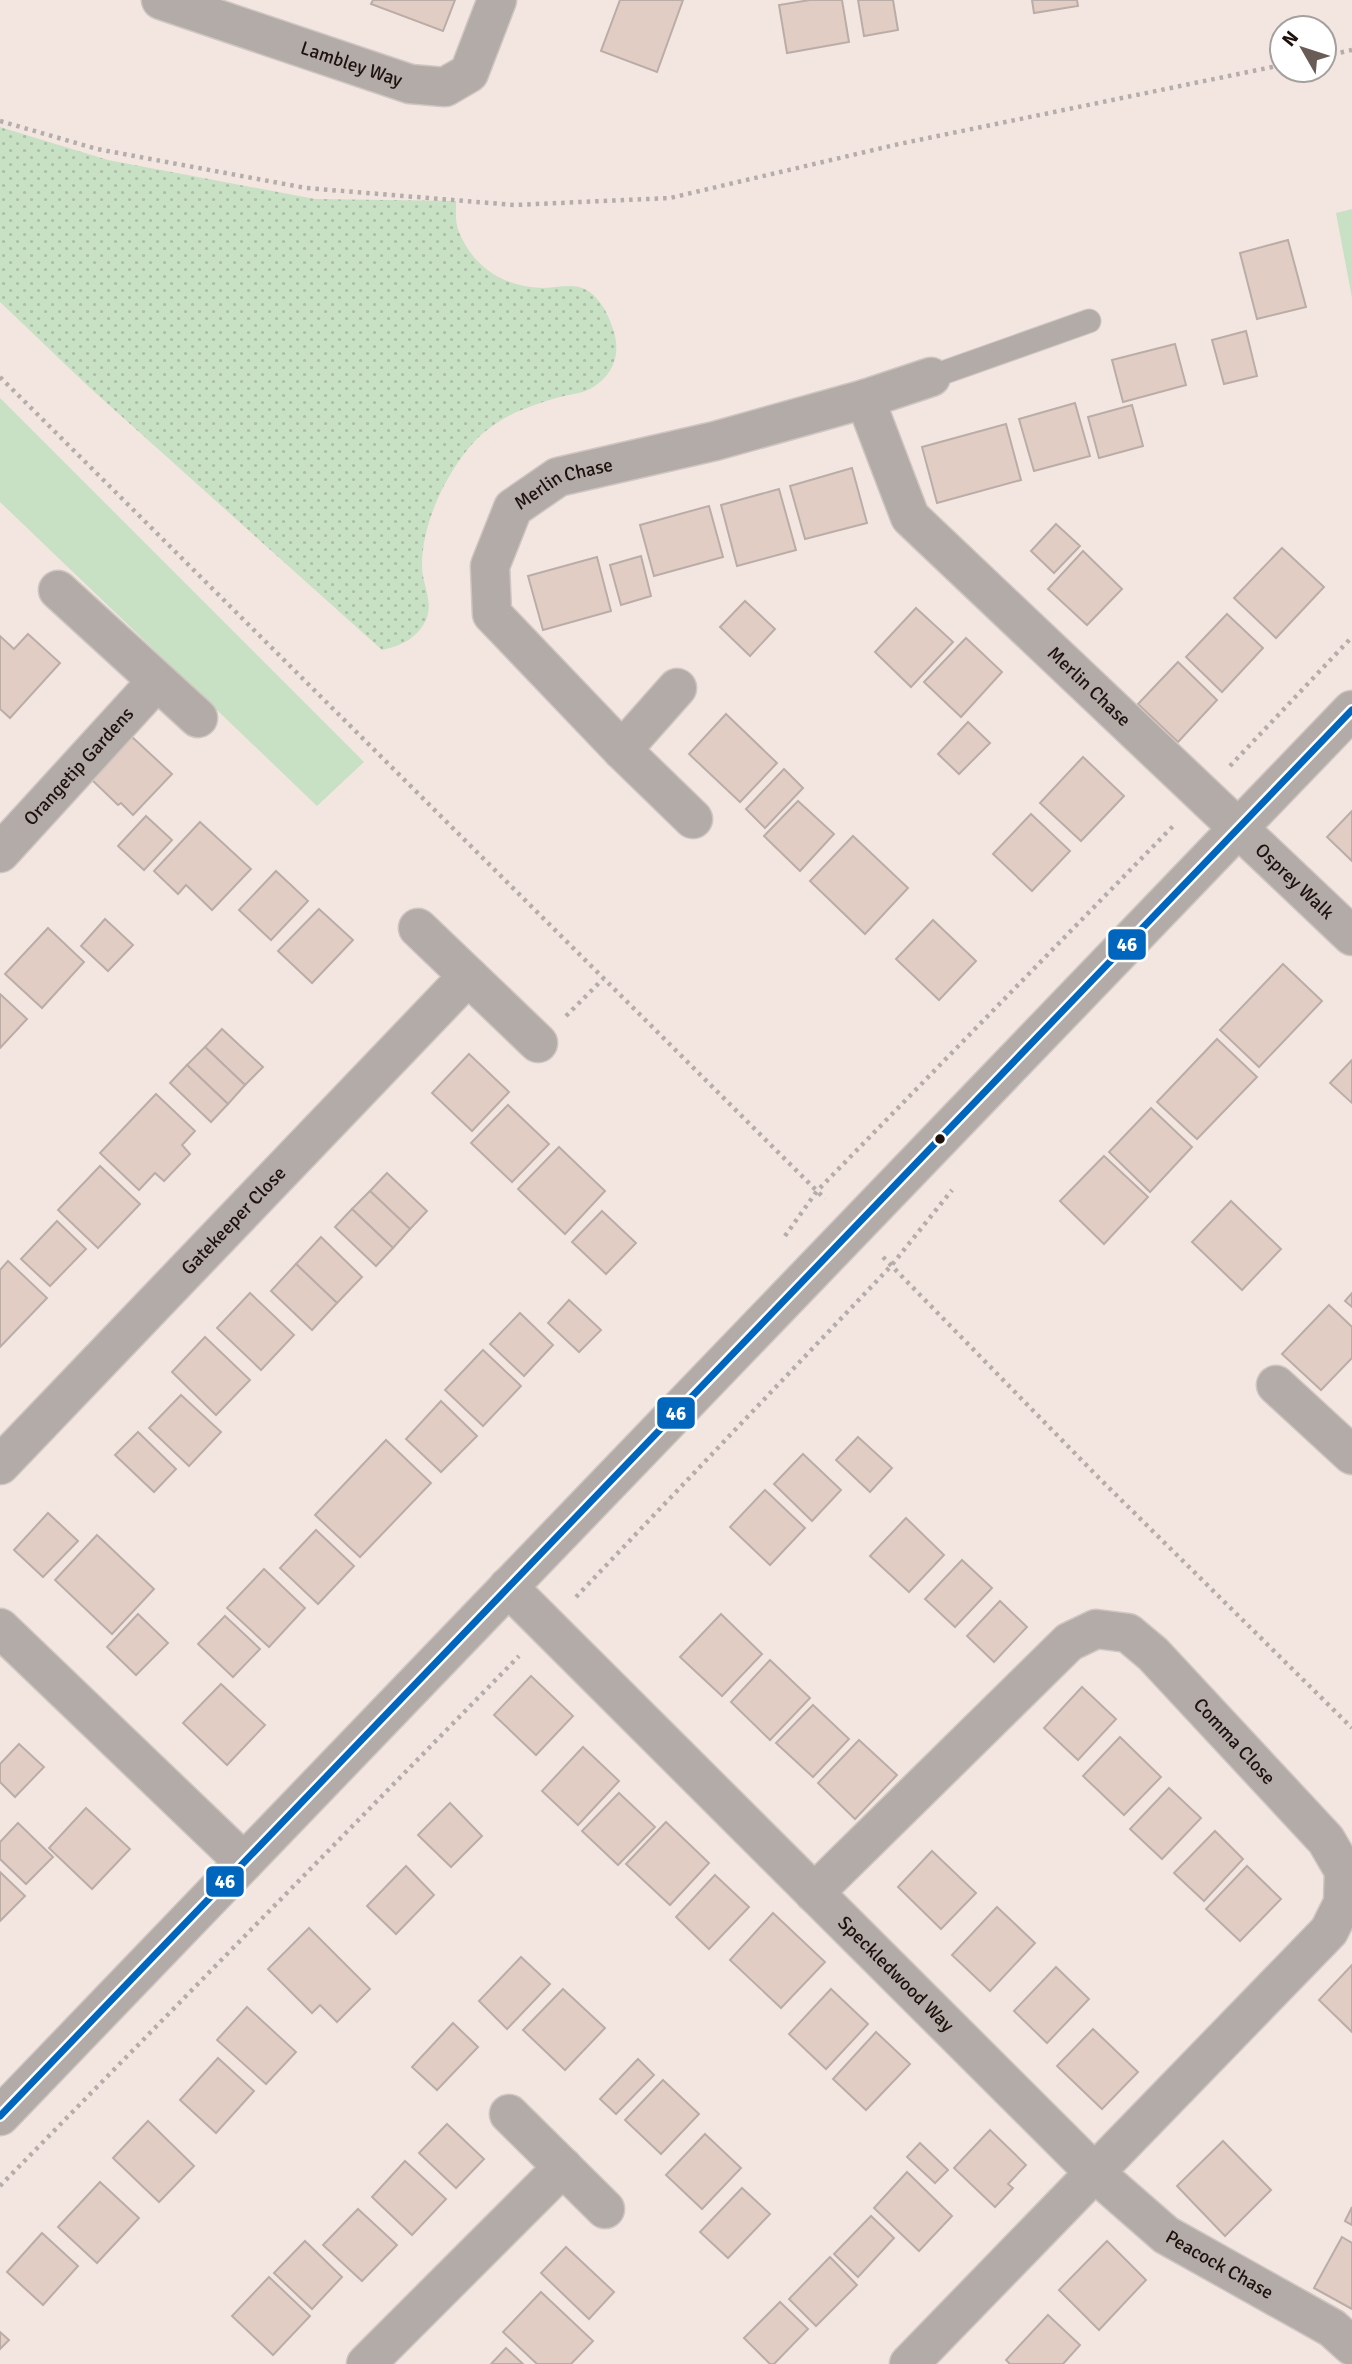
<svg xmlns="http://www.w3.org/2000/svg" width="1352" height="2364" viewBox="0 0 1352 2364" font-family="Signika,sans-serif">
	<defs>
		<pattern id="park-dots" width="8" height="8" patternUnits="userSpaceOnUse" patternTransform="scale(1.75)"><rect width="8" height="8" fill="#c8e0c3"/><path d="M2 2h.1M6 6h.1" fill="none" stroke="#abbfa6" stroke-width="1.8" stroke-linecap="round"/></pattern>
	</defs>
	<rect width="100%" height="100%" fill="#f3e6e1"/>
	<g fill="#c8e0c3">
		<path d="M 1352,209 L 1352,298 L 1336,213 Z"/>
		<path d="M 0,398 L 364,762 L 317,806 L 0,502 Z"/>
	</g>
	<path fill="url(#park-dots)" d="M 0,127 L 108,160 L 315,199 L 456,201 C 456,211 455,223 459,232 C 473,267 504,287 542,288 C 553,288 568,284 579,287 C 596,291 607,311 612,326 C 622,352 615,375 590,389 C 583,393 572,394 564,396 C 551,399 537,404 524,409 C 503,417 482,431 468,449 C 443,480 422,525 422,566 C 422,585 435,603 425,622 C 416,639 400,646 382,650 L 90,388 L 0,302 Z"/>
	<g fill="#e1cdc4" stroke="#baada8" stroke-width="2">
		<path d="M 373,0 L 455,0 L 443,31 L 371,4 Z"/>
		<path d="M 620,0 L 683,0 L 657,72 L 601,51 Z"/>
		<path d="M 810,0 L 842,0 L 849,42 L 787,53 L 779,5 Z"/>
		<path d="M 858,0 L 893,0 L 898,30 L 864,36 Z"/>
		<path d="M 1032,0 L 1077,0 L 1078,6 L 1034,13 Z"/>
		<path d="M 1288,240 L 1306,307 L 1257,319 L 1240,253 Z"/>
		<path d="M 1246,331 L 1257,376 L 1224,384 L 1212,340 Z"/>
		<path d="M 1175,344 L 1186,385 L 1123,402 L 1112,360 Z"/>
		<path d="M 1075,403 L 1090,456 L 1034,471 L 1019,419 Z"/>
		<path d="M 1132,405 L 1143,446 L 1099,458 L 1088,417 Z"/>
		<path d="M 1006,424 L 1021,480 L 937,503 L 922,447 Z"/>
		<path d="M 852,468 L 867,523 L 805,539 L 790,486 Z"/>
		<path d="M 779,489 L 796,550 L 737,566 L 721,505 Z"/>
		<path d="M 709,506 L 723,557 L 654,576 L 640,525 Z"/>
		<path d="M 1056,524 L 1080,546 L 1054,573 L 1031,551 Z"/>
		<path d="M 1282,548 L 1324,587 L 1276,638 L 1234,598 Z"/>
		<path d="M 1083,551 L 1122,589 L 1087,625 L 1048,589 Z"/>
		<path d="M 641,556 L 651,596 L 621,605 L 610,565 Z"/>
		<path d="M 597,557 L 611,611 L 543,630 L 528,576 Z"/>
		<path d="M 745,601 L 775,629 L 750,656 L 720,627 Z"/>
		<path d="M 916,608 L 953,642 L 911,687 L 875,652 Z"/>
		<path d="M 1227,614 L 1263,648 L 1222,692 L 1186,657 Z"/>
		<path d="M 28,634 L 60,663 L 10,718 L 0,709 L 0,636 L 14,649 Z"/>
		<path d="M 966,638 L 1002,672 L 961,717 L 924,682 Z"/>
		<path d="M 1178,662 L 1217,700 L 1178,742 L 1138,704 Z"/>
		<path d="M 726,714 L 777,763 L 740,802 L 689,754 Z"/>
		<path d="M 968,722 L 990,743 L 959,774 L 938,754 Z"/>
		<path d="M 131,736 L 172,774 L 133,815 L 121,803 L 118,805 L 90,778 Z"/>
		<path d="M 1083,757 L 1124,796 L 1081,841 L 1040,803 Z"/>
		<path d="M 784,769 L 803,788 L 765,828 L 746,809 Z"/>
		<path d="M 798,801 L 834,834 L 800,871 L 764,836 Z"/>
		<path d="M 1352,811 L 1352,861 L 1327,837 Z"/>
		<path d="M 1031,814 L 1070,851 L 1032,891 L 993,854 Z"/>
		<path d="M 146,816 L 172,840 L 144,870 L 118,846 Z"/>
		<path d="M 200,822 L 251,869 L 212,910 L 186,885 L 178,894 L 154,871 Z"/>
		<path d="M 853,836 L 908,888 L 865,934 L 810,881 Z"/>
		<path d="M 276,871 L 308,901 L 271,940 L 239,910 Z"/>
		<path d="M 319,909 L 353,940 L 312,983 L 278,951 Z"/>
		<path d="M 105,919 L 133,945 L 108,971 L 81,946 Z"/>
		<path d="M 933,920 L 976,961 L 939,1000 L 896,959 Z"/>
		<path d="M 48,928 L 84,962 L 42,1008 L 5,974 Z"/>
		<path d="M 1283,964 L 1322,1001 L 1259,1067 L 1220,1030 Z"/>
		<path d="M 0,994 L 27,1019 L 0,1048 Z"/>
		<path d="M 222,1029 L 263,1067 L 245,1085 L 205,1047 Z"/>
		<path d="M 1217,1039 L 1257,1077 L 1197,1139 L 1157,1102 Z"/>
		<path d="M 205,1047 L 245,1085 L 228,1104 L 187,1065 Z"/>
		<path d="M 469,1054 L 509,1092 L 472,1131 L 432,1093 Z"/>
		<path d="M 1352,1060 L 1352,1103 L 1330,1083 Z"/>
		<path d="M 187,1065 L 228,1104 L 211,1122 L 170,1083 Z"/>
		<path d="M 156,1094 L 195,1131 L 182,1145 L 190,1154 L 164,1181 L 155,1173 L 139,1190 L 100,1153 Z"/>
		<path d="M 508,1105 L 549,1144 L 512,1182 L 471,1143 Z"/>
		<path d="M 1151,1108 L 1192,1147 L 1150,1192 L 1109,1152 Z"/>
		<path d="M 559,1147 L 605,1191 L 565,1234 L 518,1189 Z"/>
		<path d="M 1104,1156 L 1148,1197 L 1104,1244 L 1060,1201 Z"/>
		<path d="M 100,1166 L 140,1204 L 98,1248 L 58,1210 Z"/>
		<path d="M 387,1173 L 427,1211 L 410,1229 L 370,1191 Z"/>
		<path d="M 370,1191 L 410,1229 L 393,1248 L 352,1209 Z"/>
		<path d="M 1231,1201 L 1281,1249 L 1242,1290 L 1192,1242 Z"/>
		<path d="M 352,1209 L 393,1248 L 376,1266 L 335,1227 Z"/>
		<path d="M 602,1211 L 636,1243 L 606,1274 L 572,1242 Z"/>
		<path d="M 57,1221 L 86,1249 L 50,1286 L 21,1259 Z"/>
		<path d="M 321,1237 L 362,1277 L 337,1303 L 296,1264 Z"/>
		<path d="M 8,1261 L 47,1298 L 0,1347 L 0,1270 Z"/>
		<path d="M 296,1264 L 337,1303 L 312,1330 L 271,1291 Z"/>
		<path d="M 250,1293 L 294,1335 L 261,1370 L 217,1328 Z"/>
		<path d="M 1352,1293 L 1352,1307 L 1345,1301 Z"/>
		<path d="M 569,1300 L 601,1330 L 579,1352 L 548,1323 Z"/>
		<path d="M 1329,1305 L 1352,1327 L 1352,1358 L 1321,1390 L 1282,1354 Z"/>
		<path d="M 520,1313 L 553,1345 L 524,1376 L 490,1344 Z"/>
		<path d="M 205,1337 L 250,1380 L 216,1415 L 172,1372 Z"/>
		<path d="M 483,1350 L 521,1386 L 483,1426 L 445,1390 Z"/>
		<path d="M 181,1395 L 221,1432 L 189,1466 L 149,1428 Z"/>
		<path d="M 441,1401 L 477,1436 L 441,1472 L 406,1439 Z"/>
		<path d="M 138,1432 L 176,1469 L 154,1492 L 115,1455 Z"/>
		<path d="M 858,1437 L 892,1468 L 870,1492 L 836,1460 Z"/>
		<path d="M 386,1440 L 431,1483 L 360,1557 L 315,1515 Z"/>
		<path d="M 803,1454 L 841,1490 L 812,1521 L 774,1484 Z"/>
		<path d="M 765,1490 L 805,1528 L 770,1565 L 730,1527 Z"/>
		<path d="M 48,1513 L 78,1541 L 43,1577 L 14,1550 Z"/>
		<path d="M 906,1518 L 944,1555 L 909,1592 L 870,1556 Z"/>
		<path d="M 316,1530 L 354,1566 L 318,1604 L 280,1568 Z"/>
		<path d="M 97,1535 L 154,1589 L 112,1634 L 55,1580 Z"/>
		<path d="M 962,1560 L 992,1588 L 955,1627 L 925,1599 Z"/>
		<path d="M 264,1569 L 305,1608 L 269,1647 L 227,1608 Z"/>
		<path d="M 1000,1601 L 1027,1627 L 994,1662 L 967,1636 Z"/>
		<path d="M 138,1614 L 168,1643 L 136,1675 L 107,1647 Z"/>
		<path d="M 721,1614 L 762,1654 L 722,1696 L 680,1657 Z"/>
		<path d="M 225,1616 L 260,1649 L 233,1677 L 198,1644 Z"/>
		<path d="M 770,1660 L 810,1698 L 770,1740 L 731,1702 Z"/>
		<path d="M 531,1676 L 573,1716 L 536,1755 L 494,1715 Z"/>
		<path d="M 221,1684 L 265,1725 L 227,1765 L 183,1723 Z"/>
		<path d="M 1082,1687 L 1116,1719 L 1078,1760 L 1044,1728 Z"/>
		<path d="M 813,1705 L 849,1739 L 813,1777 L 776,1743 Z"/>
		<path d="M 1120,1737 L 1161,1777 L 1124,1815 L 1083,1776 Z"/>
		<path d="M 859,1740 L 897,1775 L 855,1819 L 818,1783 Z"/>
		<path d="M 19,1744 L 44,1767 L 15,1797 L 0,1782 L 0,1764 Z"/>
		<path d="M 583,1747 L 619,1781 L 578,1825 L 542,1791 Z"/>
		<path d="M 1169,1788 L 1201,1818 L 1162,1859 L 1130,1829 Z"/>
		<path d="M 619,1793 L 655,1827 L 618,1865 L 582,1831 Z"/>
		<path d="M 450,1803 L 482,1836 L 451,1867 L 418,1835 Z"/>
		<path d="M 86,1808 L 130,1849 L 92,1889 L 49,1848 Z"/>
		<path d="M 666,1822 L 709,1863 L 670,1905 L 626,1864 Z"/>
		<path d="M 18,1823 L 53,1857 L 26,1884 L 0,1859 L 0,1842 Z"/>
		<path d="M 1215,1831 L 1243,1859 L 1204,1901 L 1174,1873 Z"/>
		<path d="M 932,1851 L 976,1893 L 941,1929 L 898,1887 Z"/>
		<path d="M 406,1866 L 434,1895 L 396,1934 L 367,1906 Z"/>
		<path d="M 1247,1866 L 1281,1899 L 1240,1941 L 1206,1909 Z"/>
		<path d="M 0,1872 L 25,1896 L 0,1921 Z"/>
		<path d="M 715,1875 L 749,1907 L 709,1949 L 676,1917 Z"/>
		<path d="M 997,1907 L 1035,1943 L 990,1991 L 952,1955 Z"/>
		<path d="M 773,1913 L 825,1962 L 781,2008 L 730,1960 Z"/>
		<path d="M 309,1928 L 370,1989 L 337,2022 L 320,2005 L 312,2013 L 268,1969 Z"/>
		<path d="M 521,1957 L 550,1984 L 507,2029 L 479,2001 Z"/>
		<path d="M 1352,1965 L 1352,2032 L 1319,2000 Z"/>
		<path d="M 1056,1967 L 1089,1999 L 1047,2043 L 1014,2011 Z"/>
		<path d="M 563,1989 L 605,2028 L 565,2070 L 523,2030 Z"/>
		<path d="M 831,1989 L 868,2024 L 826,2069 L 789,2034 Z"/>
		<path d="M 247,2007 L 296,2052 L 266,2084 L 217,2040 Z"/>
		<path d="M 453,2023 L 478,2047 L 437,2090 L 412,2067 Z"/>
		<path d="M 1093,2029 L 1138,2072 L 1102,2109 L 1057,2066 Z"/>
		<path d="M 876,2032 L 910,2064 L 866,2110 L 833,2079 Z"/>
		<path d="M 218,2058 L 254,2091 L 216,2133 L 180,2100 Z"/>
		<path d="M 638,2059 L 654,2075 L 616,2114 L 600,2099 Z"/>
		<path d="M 663,2080 L 699,2114 L 661,2154 L 625,2120 Z"/>
		<path d="M 148,2121 L 194,2166 L 159,2202 L 113,2158 Z"/>
		<path d="M 447,2124 L 484,2159 L 456,2188 L 419,2153 Z"/>
		<path d="M 990,2130 L 1026,2165 L 1008,2184 L 1013,2188 L 995,2207 L 954,2168 Z"/>
		<path d="M 705,2134 L 741,2168 L 702,2209 L 666,2175 Z"/>
		<path d="M 1223,2141 L 1271,2190 L 1225,2236 L 1177,2186 Z"/>
		<path d="M 920,2143 L 948,2170 L 935,2183 L 907,2157 Z"/>
		<path d="M 405,2161 L 446,2199 L 412,2235 L 372,2197 Z"/>
		<path d="M 907,2172 L 952,2216 L 919,2251 L 874,2208 Z"/>
		<path d="M 100,2182 L 139,2218 L 97,2263 L 58,2227 Z"/>
		<path d="M 742,2188 L 770,2214 L 728,2258 L 700,2232 Z"/>
		<path d="M 1352,2207 L 1352,2225 L 1345,2221 Z"/>
		<path d="M 358,2209 L 397,2245 L 362,2281 L 323,2245 Z"/>
		<path d="M 871,2216 L 894,2238 L 858,2277 L 834,2254 Z"/>
		<path d="M 42,2233 L 78,2266 L 43,2305 L 7,2272 Z"/>
		<path d="M 1342,2237 L 1352,2243 L 1352,2309 L 1314,2288 Z"/>
		<path d="M 305,2241 L 342,2277 L 312,2309 L 274,2273 Z"/>
		<path d="M 1107,2241 L 1146,2280 L 1099,2330 L 1059,2290 Z"/>
		<path d="M 566,2247 L 614,2292 L 589,2319 L 541,2273 Z"/>
		<path d="M 830,2257 L 857,2285 L 816,2326 L 789,2299 Z"/>
		<path d="M 269,2277 L 310,2316 L 273,2355 L 232,2316 Z"/>
		<path d="M 541,2292 L 593,2341 L 571,2364 L 537,2364 L 503,2332 Z"/>
		<path d="M 780,2302 L 808,2329 L 774,2364 L 770,2364 L 744,2338 Z"/>
		<path d="M 1048,2315 L 1080,2345 L 1063,2364 L 1010,2364 L 1006,2360 Z"/>
		<path d="M 0,2332 L 9,2340 L 0,2349 Z"/>
		<path d="M 506,2348 L 523,2364 L 491,2364 Z"/>
	</g>
	<g fill="none" stroke-linecap="round" stroke-linejoin="round">
		<defs>
			<path id="service" d="M 931,377 L 1089,321"/>
			<g id="minor">
				<path id="s1" d="M 161,0 L 410,84 L 445,87 L 469,73 L 497,0"/>
				<path id="s2" d="M 865,399 L 910,517 L 1352,936"/>
				<path d="M 58,590 L 198,718"/>
				<path d="M 622,750 L 677,688"/>
				<path id="s3" d="M 693,819 L 622,750 L 492,614 L 490,566 L 513,508 L 558,477 L 715,441 L 865,399 L 931,377"/>
				<path id="s4" d="M 0,853 L 157,681"/>
				<path d="M 418,928 L 538,1043"/>
				<path d="M 1276,1385 L 1352,1455"/>
				<path id="s5" d="M 0,1465 L 468,976"/>
				<path id="s6" d="M 508,1587 L 1095,2173 L 1166,2235 L 1332,2328 L 1352,2346"/>
				<path d="M 0,1628 L 244,1862"/>
				<path id="s7" d="M 814,1893 L 1069,1642 L 1096,1629 L 1128,1633 L 1153,1654 L 1326,1840 L 1344,1871 L 1343,1903 L 1329,1931 L 909,2364"/>
				<path d="M 509,2114 L 605,2209"/>
				<path d="M 366,2364 L 563,2167"/>
			</g>
			<path id="tertiary" d="M 0,2116 L 1352,710"/>
		</defs>
		<use href="#service" stroke="#cfc5c1" stroke-width="25"/>
		<use href="#minor" stroke="#cfc5c1" stroke-width="41"/>
		<use href="#tertiary" stroke="#cfc5c1" stroke-width="41"/>
		<g stroke="#b4adaa" stroke-width="4.5" stroke-dasharray="3.5 5" stroke-linecap="butt">
			<path d="M 1324,56 L 1352,50"/>
			<path d="M 0,121 L 97,149 L 306,188 L 514,205 L 670,198 L 899,144 L 1282,65"/>
			<path d="M 0,377 L 825,1199"/>
			<path d="M 1230,766 L 1352,637"/>
			<path d="M 566,1016 L 603,979"/>
			<path d="M 785,1236 L 817,1191 L 1176,823"/>
			<path d="M 883,1257 L 1098,1477 L 1352,1728"/>
			<path d="M 576,1597 L 891,1266 L 952,1190"/>
			<path d="M 0,2186 L 519,1656"/>
		</g>
		<use href="#service" stroke="#b2aba7" stroke-width="23"/>
		<use href="#minor" stroke="#b2aba7" stroke-width="38"/>
		<use href="#tertiary" stroke="#b2aba7" stroke-width="38"/>
		<defs>
			<path id="bus-1" d="M 0,2116 L 1352,710"/>
		</defs>
		<use href="#bus-1" stroke="#fff" stroke-width="12"/>
		<use href="#bus-1" stroke="#0065bd" stroke-width="7"/>
	</g>
	<circle fill="#1f120d" stroke="#fff" stroke-width="2.5" cx="940" cy="1139" r="6"/>
	<g text-anchor="middle" dominant-baseline="central" stroke-width="6" stroke-linejoin="round" paint-order="stroke">
		<g font-size="19" fill="#1f120d" stroke="#fff">
			<text stroke="none"><textPath href="#s1" startOffset="201">Lambley Way</textPath></text>
			<text stroke="none"><textPath href="#s3" startOffset="455">Merlin Chase</textPath></text>
			<text stroke="none"><textPath href="#s2" startOffset="373">Merlin Chase</textPath></text>
			<text stroke="none"><textPath href="#s4" startOffset="117">Orangetip Gardens</textPath></text>
			<text stroke="none"><textPath href="#s2" startOffset="656">Osprey Walk</textPath></text>
			<text stroke="none"><textPath href="#s5" startOffset="338">Gatekeeper Close</textPath></text>
			<text stroke="none"><textPath href="#s7" startOffset="572">Comma Close</textPath></text>
			<text stroke="none"><textPath href="#s6" startOffset="548">Speckledwood Way</textPath></text>
			<text stroke="none"><textPath href="#s6" startOffset="985">Peacock Chase</textPath></text>
		</g>
	</g>
	<g stroke="#fff" stroke-width="2.5">
		<rect x="1107" y="928" width="40" height="33" rx="7" fill="#0065bd"/>
		<rect x="656" y="1396" width="40" height="34" rx="7" fill="#0065bd"/>
		<rect x="205" y="1865" width="40" height="33" rx="7" fill="#0065bd"/>
	</g>
	<g font-size="19" text-anchor="middle" font-weight="bold" fill="#fff">
		<text x="1127" y="951">46</text>
		<text x="676" y="1420">46</text>
		<text x="225" y="1888">46</text>
	</g>
	<g transform="translate(1303 49) rotate(309)"><circle r="33" fill="#ffffff" stroke="#a5a09e" stroke-width="2"/>
	<path d="M0-5L12 26L0 18L-12 26Z" fill="#695c57"/>
	<text y="-10" font-size="19" font-weight="bold" text-anchor="middle" fill="#1f120d">N</text>
	</g>
</svg>
